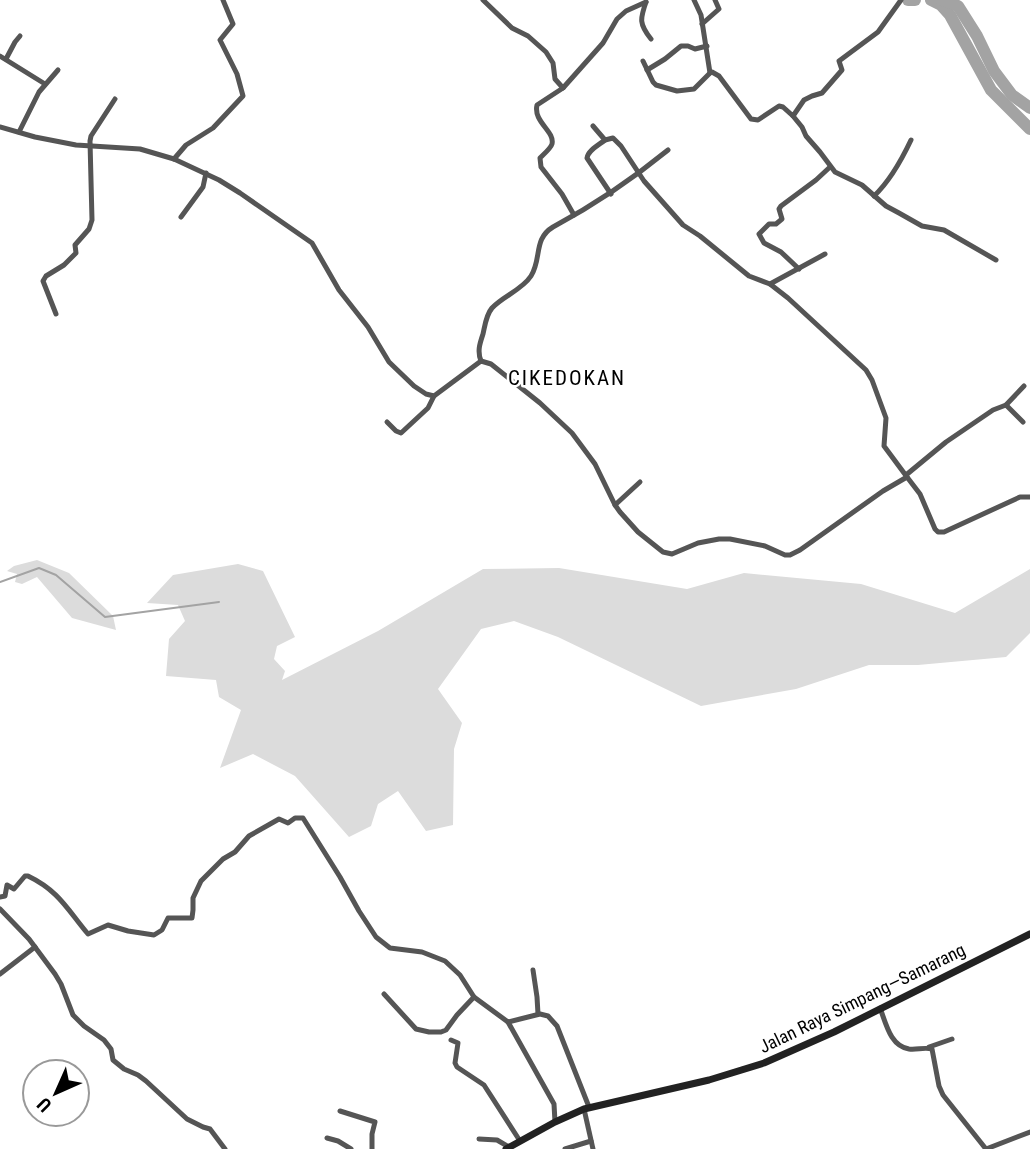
<svg xmlns="http://www.w3.org/2000/svg" width="1030" height="1149" viewBox="0 0 1030 1149" font-family="'Roboto Condensed',sans-serif">
	<rect width="100%" height="100%" fill="#fff"/>
	<g fill="#dcdcdc">
		<path d="M 37,560 L 69,573 L 113,616 L 116,630 L 72,618 L 37,577 L 22,584 L 15,582 L 17,574 L 7,571 L 14,566 Z"/>
		<path d="M 238,564 L 263,571 L 295,637 L 277,646 L 274,659 L 285,671 L 282,680 L 378,631 L 483,569 L 559,568 L 687,589 L 744,573 L 861,584 L 955,613 L 1030,569 L 1030,633 L 1006,657 L 918,665 L 869,665 L 796,689 L 701,706 L 558,637 L 514,621 L 481,629 L 438,689 L 462,723 L 454,749 L 453,825 L 426,831 L 398,791 L 378,804 L 371,826 L 349,837 L 295,776 L 253,754 L 220,768 L 241,710 L 219,697 L 216,680 L 166,676 L 169,639 L 185,621 L 178,605 L 147,603 L 173,575 Z"/>
	</g>
	<g fill="none" stroke-linecap="round" stroke-linejoin="round">
		<path stroke="#a3a3a3" stroke-width="2" d="M 0,582 L 39,568 L 56,575 L 105,617 L 219,602"/>
		<g stroke="#a3a3a3" stroke-width="12">
			<path d="M 908,0 L 915,0"/>
			<path d="M 931,0 L 941,5 L 950,15 L 991,90 L 1030,129"/>
			<path d="M 942,0 L 958,6 L 977,36 L 994,71 L 1012,95 L 1030,108"/>
		</g>
		<g stroke="#555" stroke-width="5">
			<path d="M 483,0 L 512,28 L 528,36 L 546,52 L 553,63 L 555,79 L 563,88"/>
			<path d="M 694,0 L 701,15 L 710,73"/>
			<path d="M 646,2 C 640,19 639,24 651,39"/>
			<path d="M 702,24 L 719,9 L 715,0"/>
			<path d="M 0,56 L 45,84"/>
			<path d="M 6,59 L 15,42 L 20,36"/>
			<path d="M 643,61 L 653,82 L 656,85 L 677,91 L 694,89 L 710,73 L 712,72 L 719,76 L 751,119 L 758,120 L 779,106 L 783,107 L 793,116 L 804,100 L 812,96 L 822,93 L 842,70 L 839,61 L 878,32 L 901,0"/>
			<path d="M 647,70 L 665,59 L 681,46 L 688,46 L 695,49 L 707,46"/>
			<path d="M 793,116 L 802,127 L 806,136 L 820,152 L 835,172 L 862,185 L 886,206 L 899,213 L 922,226 L 944,230 L 996,260"/>
			<path d="M 593,126 L 605,140 L 613,138 L 621,146 L 644,181 L 683,225 L 700,236 L 749,276 L 770,284 L 788,298 L 866,370 L 872,380 L 886,418 L 884,446 L 907,477"/>
			<path d="M 0,127 L 35,137 L 76,145 L 140,149 L 174,159 L 219,180 L 240,193 L 312,243 L 339,290 L 368,327 L 389,362 L 414,386 L 426,394 L 434,396 L 481,361 L 491,364 L 540,403 L 572,433 L 595,464 L 615,505 L 620,512 L 638,532 L 663,552 L 672,554 L 698,543 L 719,539 L 730,539 L 765,546 L 785,555 L 790,555 L 800,550 L 883,491 L 907,477 L 920,494 L 935,529 L 938,532 L 944,532 L 1020,497 L 1030,497"/>
			<path d="M 19,132 L 39,92 L 58,70"/>
			<path d="M 605,140 C 599,145 588,150 587,158 L 611,194"/>
			<path d="M 174,159 L 186,145 L 213,128 L 243,96 L 237,74 L 220,40 L 233,24 L 223,0"/>
			<path d="M 874,196 C 890,181 902,159 911,140"/>
			<path d="M 574,215 L 562,194 L 541,167 L 540,158 C 544,154 551,148 552,144 C 555,131 533,122 537,105 L 563,88 L 603,43 L 617,19 L 626,11 L 646,2"/>
			<path d="M 181,217 L 203,187 L 206,173"/>
			<path d="M 799,269 L 781,252 L 764,243 L 759,234 L 769,224 L 776,224 L 782,219 L 779,209 L 781,206 L 816,180 L 830,167"/>
			<path d="M 770,284 L 825,254"/>
			<path d="M 56,314 L 43,281 L 46,276 L 64,265 L 76,253 L 75,245 L 89,229 L 92,220 L 90,141 L 91,136 L 115,99"/>
			<path d="M 481,361 C 477,351 480,343 483,334 C 485,325 486,315 492,308 C 503,296 522,290 531,276 C 542,259 533,239 553,227 C 596,204 630,181 668,150"/>
			<path d="M 1006,405 L 1024,386"/>
			<path d="M 387,422 L 396,431 L 401,433 L 428,408 L 434,396"/>
			<path d="M 906,475 L 946,442 L 993,410 L 1006,405 L 1023,422"/>
			<path d="M 615,505 L 640,482"/>
			<path d="M 0,897 L 5,896 L 7,885 L 14,889 L 25,876 L 28,876 C 59,891 67,909 88,934 L 108,925 L 128,931 L 154,935 L 162,930 L 168,918 L 192,918 L 193,910 L 193,898 L 201,881 L 223,859 L 235,852 L 249,836 L 279,819 L 288,823 L 295,818 L 303,818 L 340,877 L 359,911 L 376,937 L 390,948 L 422,952 L 445,961 L 460,975 L 474,997 L 508,1022 L 540,1014 L 548,1016 L 557,1026 L 589,1107"/>
			<path d="M 0,909 L 29,939 L 55,974 L 61,984 L 73,1015 L 84,1026 L 104,1040 L 111,1049 L 113,1060 L 124,1069 L 138,1075 L 146,1081 L 187,1119 L 203,1127 L 210,1129 L 225,1149"/>
			<path d="M 533,970 L 537,997 L 538,1014"/>
			<path d="M 0,974 L 35,947"/>
			<path d="M 384,994 L 416,1029 L 429,1032 L 441,1032 L 446,1030 L 457,1015 L 474,997"/>
			<path d="M 880,1008 C 886,1023 890,1046 909,1049 C 917,1050 924,1047 932,1049 L 939,1086 L 943,1095 L 986,1149 L 1030,1132"/>
			<path d="M 508,1022 L 554,1104 L 555,1122"/>
			<path d="M 451,1040 L 458,1043 L 455,1063 L 457,1067 L 484,1085 L 520,1141"/>
			<path d="M 929,1047 L 952,1039"/>
			<path d="M 584,1109 L 593,1149"/>
			<path d="M 340,1111 L 375,1122 L 372,1134 L 372,1149"/>
			<path d="M 327,1138 L 338,1141 L 351,1149"/>
			<path d="M 479,1139 L 497,1140 L 509,1147"/>
			<path d="M 565,1149 L 591,1141"/>
		</g>
		<path stroke="#222" stroke-width="7" d="M 506,1149 L 555,1122 L 584,1109 L 709,1080 L 764,1063 L 834,1032 L 1030,934"/>
	</g>
	<g text-anchor="middle" dominant-baseline="central" stroke-width="5" stroke-linejoin="round" paint-order="stroke">
		<g font-size="18" fill="#000" stroke="#fff">
			<text transform="translate(862 998) rotate(-26)">Jalan Raya Simpang—Samarang</text>
		</g>
		<g font-size="21" letter-spacing="2" fill="#000" stroke="#fff">
			<text x="567" y="378">CIKEDOKAN</text>
		</g>
	</g>
	<g transform="translate(56 1093) rotate(225)"><circle r="33" fill="#ffffff" stroke="#999999" stroke-width="2"/>
	<path d="M0-5L12 26L0 18L-12 26Z" fill="#000000"/>
	<text y="-10" font-size="19" font-weight="bold" text-anchor="middle" fill="#000000">U</text>
	</g>
</svg>
